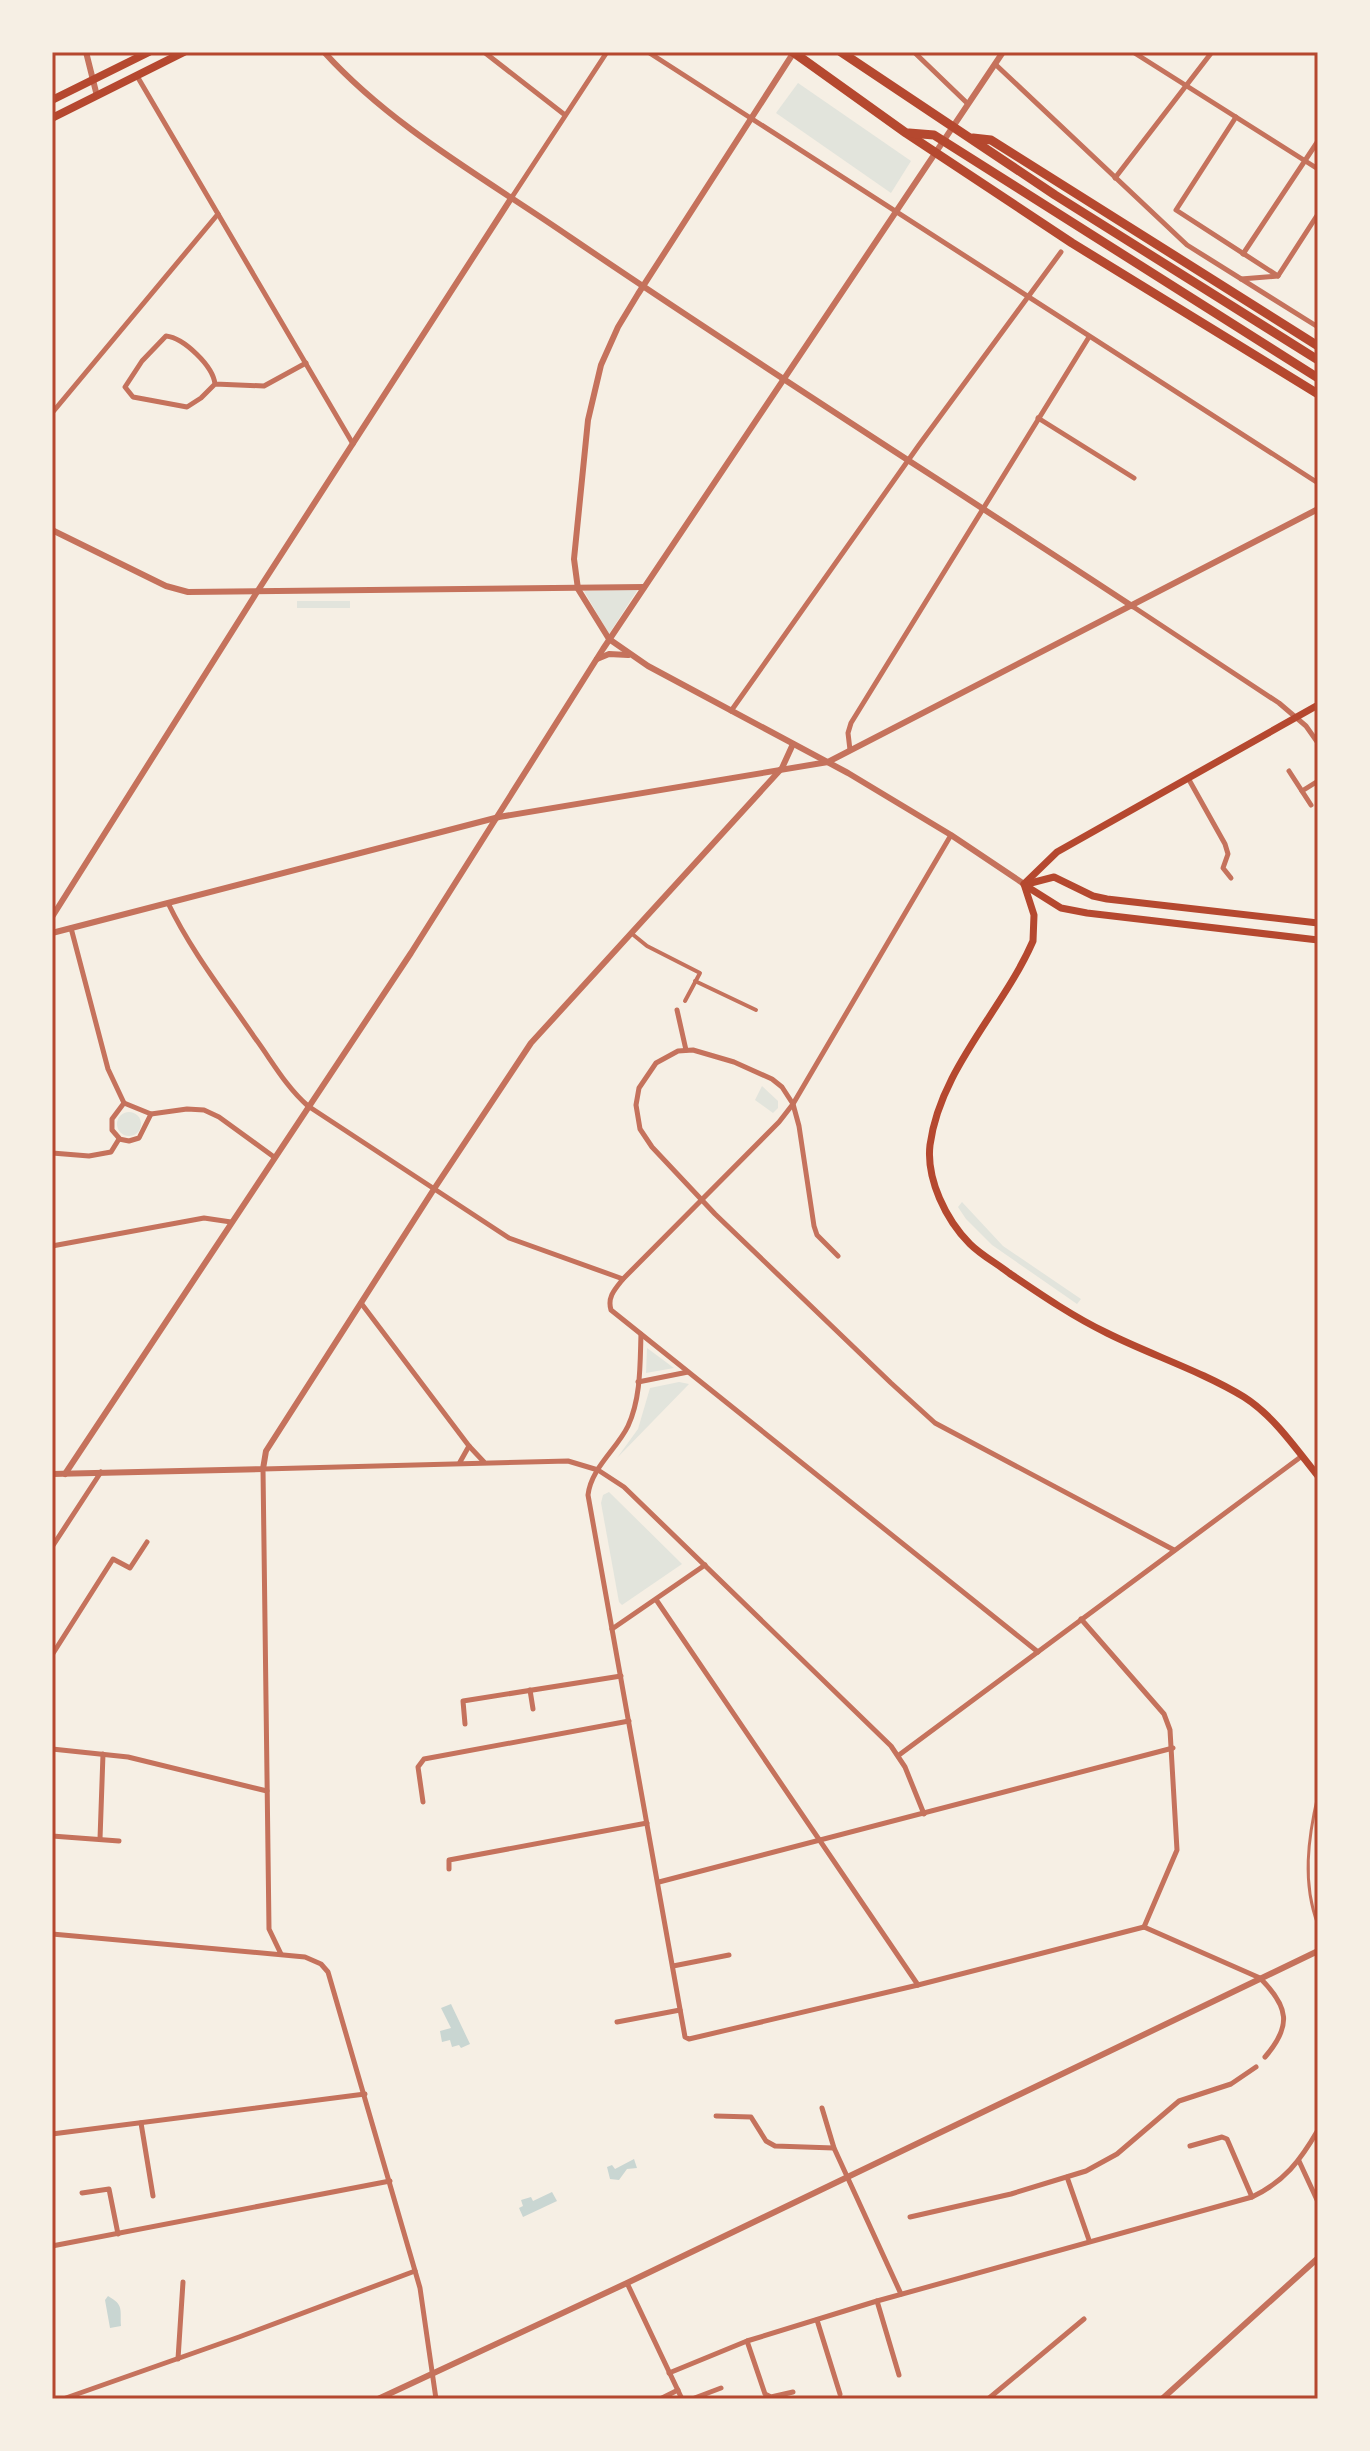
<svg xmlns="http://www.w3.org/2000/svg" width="1370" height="2451" viewBox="0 0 1370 2451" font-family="Cabin,sans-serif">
	<rect width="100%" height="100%" fill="#f6efe4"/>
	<g fill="#e2e4dc">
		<path d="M 798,83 L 911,161 L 891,193 L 776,113 Z"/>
		<path d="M 638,589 L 609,634 L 584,591 Z"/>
		<rect x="297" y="601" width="53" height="7"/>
		<path d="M 762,1086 L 778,1101 L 778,1108 L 773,1113 L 755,1100 Z"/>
		<circle cx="129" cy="1124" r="12"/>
		<path d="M 962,1202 L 1003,1246 L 1081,1299 L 1077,1304 L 992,1245 L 966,1219 L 958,1207 Z"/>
		<path d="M 647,1348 L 674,1368 L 646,1373 Z"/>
		<path d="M 679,1382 L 689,1384 L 617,1458 L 638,1429 L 650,1388 Z"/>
		<path d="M 609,1492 L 682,1564 L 622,1605 L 619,1602 L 601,1503 L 603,1495 Z"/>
	</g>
	<g fill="#c9d6d2">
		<path d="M 451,2004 L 470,2044 L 461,2048 L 459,2045 L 452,2047 L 450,2040 L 442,2042 L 440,2031 L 451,2028 L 441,2008 Z"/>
		<path d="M 634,2159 L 637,2168 L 627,2169 L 619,2180 L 610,2179 L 607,2167 L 612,2165 L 615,2169 Z"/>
		<path d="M 552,2192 L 557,2201 L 523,2217 L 519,2208 L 523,2206 L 521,2200 L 531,2197 L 533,2201 Z"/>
		<path d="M 108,2296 C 124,2305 120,2309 121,2326 L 110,2328 L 105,2300 Z"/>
	</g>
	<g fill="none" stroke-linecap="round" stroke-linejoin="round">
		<path stroke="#c5725c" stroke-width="3" d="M 1318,1795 C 1308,1838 1302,1883 1318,1925"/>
		<g stroke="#c5725c" stroke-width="4">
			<path d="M 631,933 L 647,946 L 700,973 L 685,1001"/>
			<path d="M 695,981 L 756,1010"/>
		</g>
		<g stroke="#c5725c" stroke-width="5">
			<path d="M 484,52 L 565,115"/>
			<path d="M 648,52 L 1318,483"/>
			<path d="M 914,52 L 968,104"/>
			<path d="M 1133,52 L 1318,169"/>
			<path d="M 995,64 L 1187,245 L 1318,327"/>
			<path d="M 137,76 L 353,444"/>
			<path d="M 1236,117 L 1176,210 L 1278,276"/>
			<path d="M 1115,178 L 1212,52"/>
			<path d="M 512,197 L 607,52"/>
			<path d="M 1243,254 L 1318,141"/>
			<path d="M 1241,279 L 1278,276 L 1318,214"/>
			<path d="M 215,384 C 213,366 184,338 166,336 L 142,361 L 125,387 L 133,397 L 187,407 L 201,398 L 215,384 L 264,386 L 306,363"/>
			<path d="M 52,413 L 218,214"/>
			<path d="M 1038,418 L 1134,478"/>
			<path d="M 1132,606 L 1279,703 L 1306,726 L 1318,743"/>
			<path d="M 731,711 L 919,445 L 1061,252"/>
			<path d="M 850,750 L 848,733 L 851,723 L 1089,337"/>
			<path d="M 1289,771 L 1311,805"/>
			<path d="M 1188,778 L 1225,844 L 1228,854 L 1223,868 L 1231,878"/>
			<path d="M 1302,791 L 1318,781"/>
			<path d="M 951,835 L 793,1104 L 779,1122 L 623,1279 C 615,1289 607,1297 611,1310 L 1038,1652"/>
			<path d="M 168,903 C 191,951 225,994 255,1038 C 272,1061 286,1087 308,1106 L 509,1238 L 623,1279"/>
			<path d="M 71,928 L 108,1069 L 124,1103 L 151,1114 L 187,1109 L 204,1110 L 219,1117 L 274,1157"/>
			<path d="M 677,1010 L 686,1050"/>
			<path d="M 119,1138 L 112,1130 L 112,1119 L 124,1103"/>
			<path d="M 119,1139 L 129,1141 L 139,1138 L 151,1114"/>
			<path d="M 52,1153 L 89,1156 L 111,1152 L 119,1139"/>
			<path d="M 52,1246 L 204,1218 L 231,1222"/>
			<path d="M 838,1256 L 817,1235 L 814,1226 L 799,1126 L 793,1104 L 782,1087 L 772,1079 L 734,1062 L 693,1050 L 678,1051 L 656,1063 L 639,1088 L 636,1105 L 640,1129 L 652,1147 L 715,1214 L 891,1383 L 935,1423 L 1174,1550"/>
			<path d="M 361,1303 L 469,1446 L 484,1462"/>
			<path d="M 641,1334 C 640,1364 641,1398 628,1426 C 617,1449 591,1468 588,1495 L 685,2037 L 689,2039 L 918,1985 L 1144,1927"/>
			<path d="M 638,1382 L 688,1372"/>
			<path d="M 460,1462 L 469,1446"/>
			<path d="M 52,1547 L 101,1472"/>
			<path d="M 657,1601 L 918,1985"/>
			<path d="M 1081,1619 L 1164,1714 L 1170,1730 L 1177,1850 L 1144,1927"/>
			<path d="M 612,1629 L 705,1565"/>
			<path d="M 52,1655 L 113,1559 L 130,1568 L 147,1542"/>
			<path d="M 530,1690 L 533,1709"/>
			<path d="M 465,1724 L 463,1701 L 621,1676"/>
			<path d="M 52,1749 L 128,1757 L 267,1791"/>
			<path d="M 899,1755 L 1302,1456"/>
			<path d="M 423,1802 L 418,1767 L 424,1759 L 629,1721"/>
			<path d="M 52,1836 L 119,1841"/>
			<path d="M 100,1839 L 103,1754"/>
			<path d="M 449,1869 L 449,1860 L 647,1823"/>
			<path d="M 659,1882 L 1173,1748"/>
			<path d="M 1144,1927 L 1260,1978 C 1289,2007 1292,2026 1265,2057"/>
			<path d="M 52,1934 L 305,1957 L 321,1964 L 328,1972 L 420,2288 L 436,2399"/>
			<path d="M 281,1954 L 269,1929 L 263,1469 L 568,1461 L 598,1470 L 624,1487 L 891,1746 L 905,1767 L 924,1814"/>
			<path d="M 673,1966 L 729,1955"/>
			<path d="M 617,2022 L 680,2010"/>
			<path d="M 822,2108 L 834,2148 L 901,2294"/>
			<path d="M 716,2116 L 751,2117 L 766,2141 L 775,2146 L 834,2148"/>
			<path d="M 141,2123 L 153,2196"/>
			<path d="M 52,2134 L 365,2094"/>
			<path d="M 1190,2146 L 1222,2137 L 1227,2139 L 1252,2197"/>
			<path d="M 1299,2161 L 1318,2202"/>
			<path d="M 1067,2177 L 1089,2240"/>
			<path d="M 82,2193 L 109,2189 L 118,2234"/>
			<path d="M 910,2217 L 1011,2194 L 1086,2171 L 1117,2154 L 1179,2101 L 1231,2084 L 1256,2067"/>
			<path d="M 52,2246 L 390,2181"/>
			<path d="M 627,2283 L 682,2399"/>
			<path d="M 877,2301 L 899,2375"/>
			<path d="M 817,2320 L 840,2394"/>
			<path d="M 747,2341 L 765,2394 L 771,2397 L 793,2392"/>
			<path d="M 178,2359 L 183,2282"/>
			<path d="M 669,2373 L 747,2341 L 877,2301 L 1252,2197 C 1284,2182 1300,2161 1318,2130"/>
			<path d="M 63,2399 L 239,2337 L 415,2271"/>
			<path d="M 660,2399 L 678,2390"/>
			<path d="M 692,2399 L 721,2388"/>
			<path d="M 903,2399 L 911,2399"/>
			<path d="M 988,2399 L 1084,2319"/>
		</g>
		<g stroke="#c5725c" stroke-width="6">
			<path d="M 86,52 L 97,96"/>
			<path d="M 324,52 C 393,128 486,179 570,237 C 755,363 945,483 1132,606"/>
			<path d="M 794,52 L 638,294 L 618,327 L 601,365 L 588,420 L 574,559 L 578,589 L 609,639 L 648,666 L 848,773 L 951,835 L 1024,884"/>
			<path d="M 52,530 L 166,586 L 188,592 L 644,587"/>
			<path d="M 597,659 L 609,654 L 628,655"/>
			<path d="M 52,917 L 257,592 L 512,197"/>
			<path d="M 52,933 L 499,817 L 828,762 L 1318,509"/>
			<path d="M 52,1474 L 263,1469 L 266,1451 L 434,1189 L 531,1043 L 782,768 L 793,744"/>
			<path d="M 65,1474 L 411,953 L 603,649 L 1003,52"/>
			<path d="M 378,2399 L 627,2283 L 1318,1951"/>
			<path d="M 1162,2399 L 1318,2258"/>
		</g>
		<g stroke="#b5482f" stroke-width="7">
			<path d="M 1024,884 L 1034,915 L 1033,941 C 1003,1010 940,1069 930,1145 C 926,1179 946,1220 970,1244 C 981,1255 996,1263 1009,1273 C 1040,1294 1072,1316 1107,1333 C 1151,1355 1201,1371 1244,1397 C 1274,1416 1296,1449 1318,1476"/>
			<path d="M 1024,884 L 1057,852 L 1318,705"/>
			<path d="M 1027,884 L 1054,877 L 1093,896 L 1107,899 L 1318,923"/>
			<path d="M 1026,886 L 1061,908 L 1087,913 L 1318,940"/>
		</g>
		<g stroke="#b5482f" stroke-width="8">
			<path d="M 52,100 L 149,52"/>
			<path d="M 52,118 L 184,52"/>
		</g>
		<g stroke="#b5482f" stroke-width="9">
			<path d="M 793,52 L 906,133 L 1072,243 L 1318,394"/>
			<path d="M 841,52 L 1055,195 L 1318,360"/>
			<path d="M 909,133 L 934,135 L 1318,378"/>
			<path d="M 973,138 L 991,140 L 1318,346"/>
		</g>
	</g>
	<rect width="1370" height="2451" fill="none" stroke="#f6efe4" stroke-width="108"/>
	<rect x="54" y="54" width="1262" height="2343" fill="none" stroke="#b5482f" stroke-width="3"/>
</svg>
